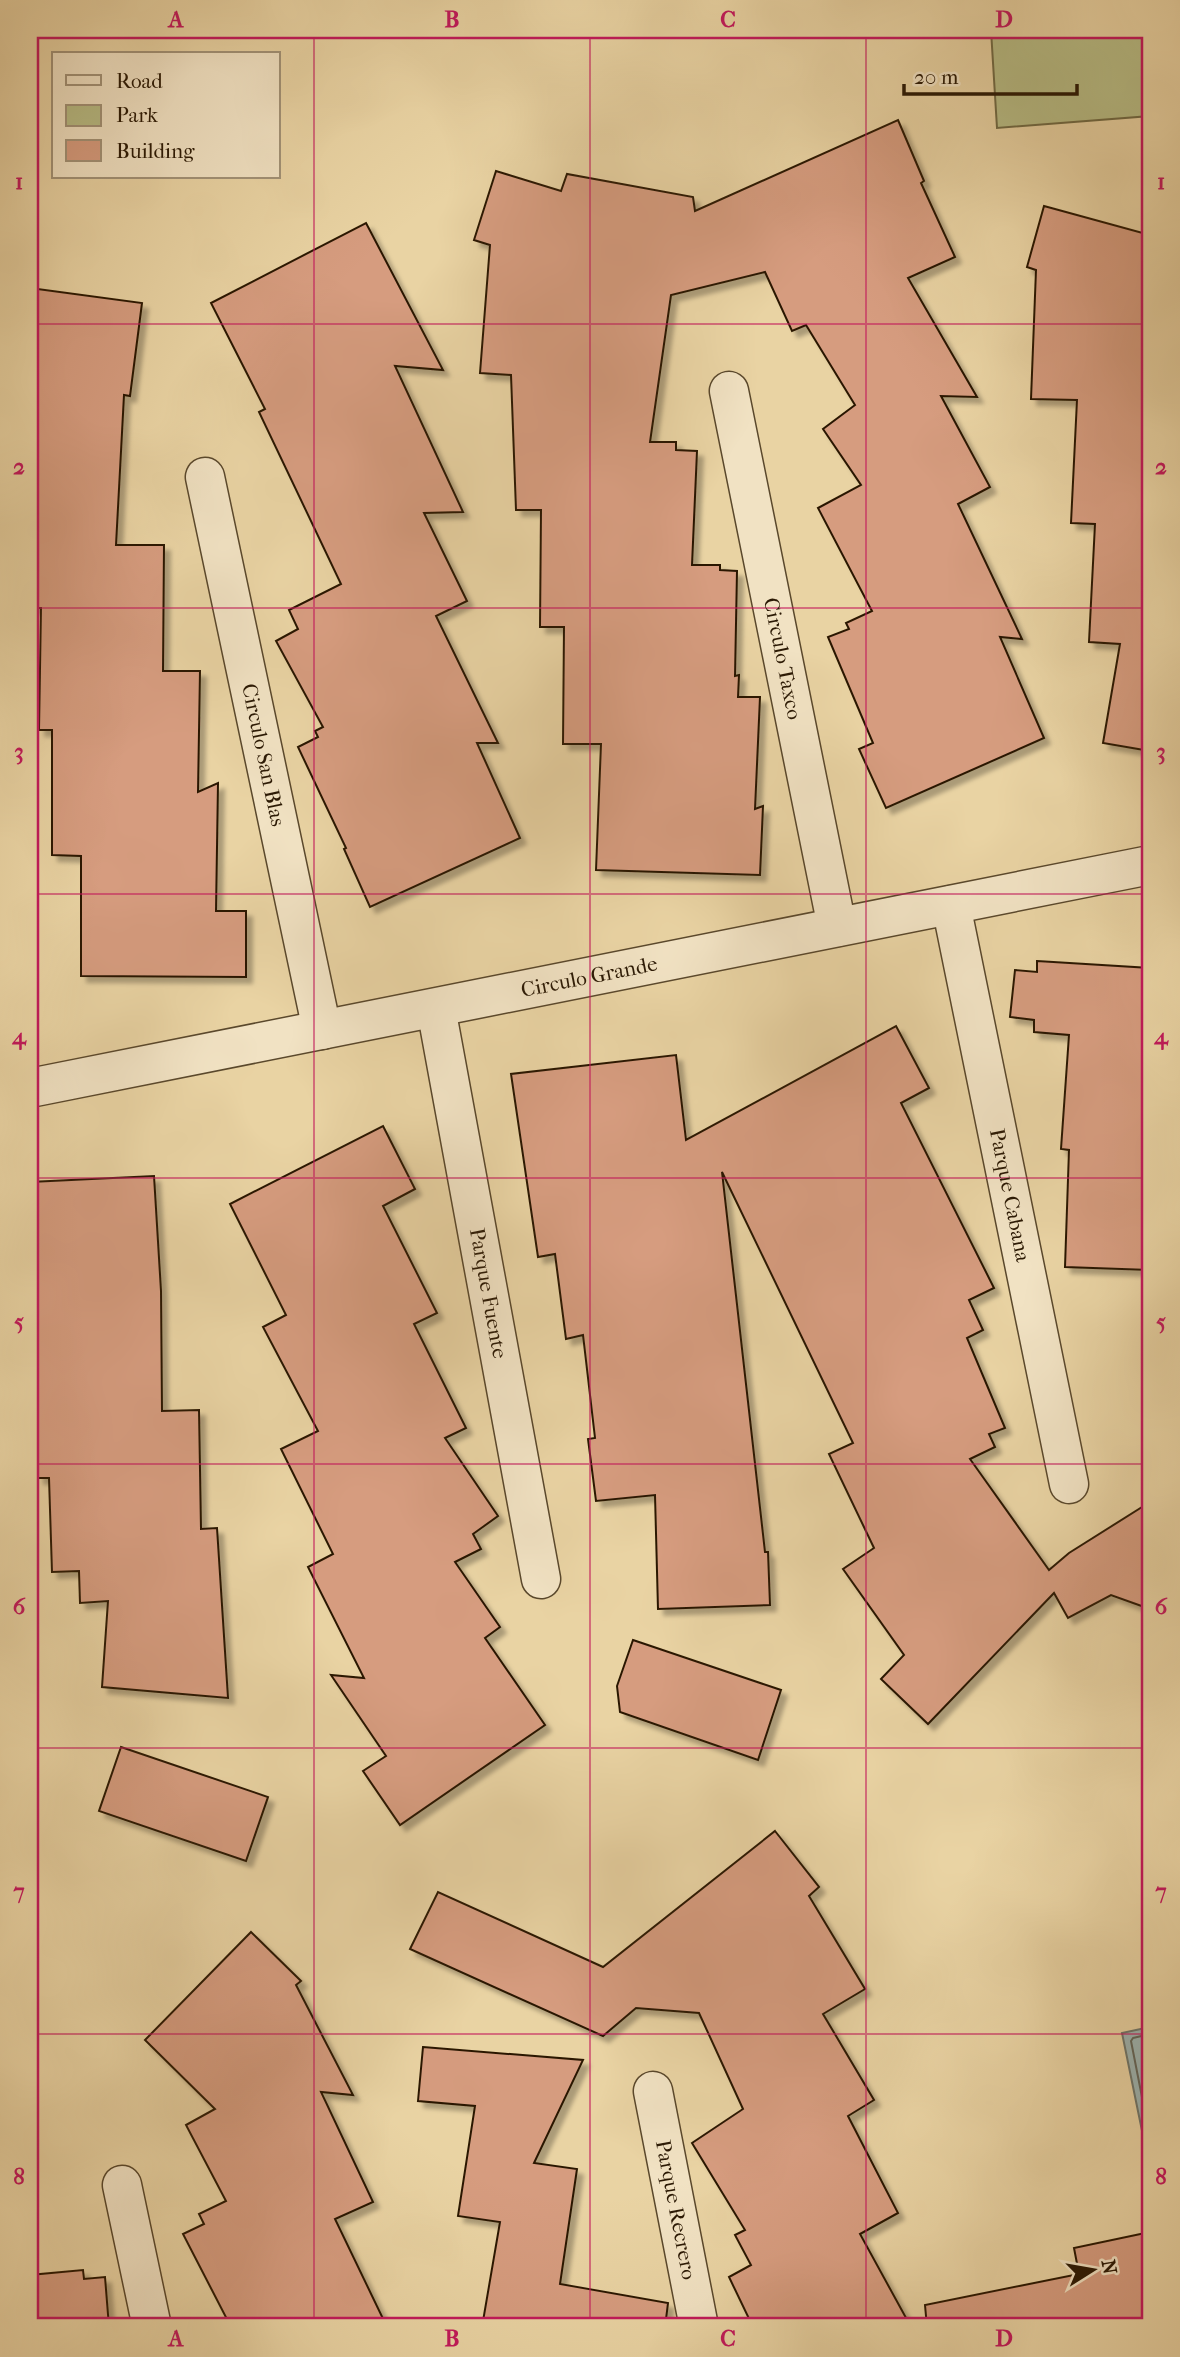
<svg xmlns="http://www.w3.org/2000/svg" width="1180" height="2357" viewBox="0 0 1180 2357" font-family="'IM FELL French Canon',serif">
	<defs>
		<filter id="shadow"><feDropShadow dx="6" dy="6" stdDeviation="2" flood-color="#0004"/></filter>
	</defs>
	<rect width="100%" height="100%" fill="#e9d3a3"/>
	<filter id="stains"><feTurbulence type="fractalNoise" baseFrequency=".00286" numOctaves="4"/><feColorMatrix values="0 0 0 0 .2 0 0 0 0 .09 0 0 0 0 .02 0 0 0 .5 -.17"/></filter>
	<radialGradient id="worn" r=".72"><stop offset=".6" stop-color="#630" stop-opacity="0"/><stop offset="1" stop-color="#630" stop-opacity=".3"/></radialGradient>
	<path fill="#b7bc85" stroke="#716a44" stroke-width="2" d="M 991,30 L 1150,30 L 1150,116 L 997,128 Z"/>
	<path fill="#9db5b2" stroke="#6f776c" stroke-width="2" d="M 1150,2027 L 1150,2165 L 1149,2165 L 1122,2033 Z"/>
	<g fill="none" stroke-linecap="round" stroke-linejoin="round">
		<path stroke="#64675b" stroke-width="2" d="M 1150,2034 L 1133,2038 L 1131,2041 L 1150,2138"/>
	</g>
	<g fill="#d69c7f" stroke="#2b1904" stroke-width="2" filter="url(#shadow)">
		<path d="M 898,120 L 924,181 L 921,183 L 955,257 L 908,278 L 977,397 L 941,396 L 990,487 L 958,504 L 1022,639 L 1000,637 L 1044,738 L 886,808 L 859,749 L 873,743 L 828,637 L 849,629 L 846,623 L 872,611 L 818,508 L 861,485 L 823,429 L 855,405 L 806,325 L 792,331 L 765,272 L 671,295 L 650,442 L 676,442 L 676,450 L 697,451 L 692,565 L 720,565 L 720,570 L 737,571 L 735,676 L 739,675 L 738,697 L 760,697 L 755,809 L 763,806 L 760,875 L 596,870 L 601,744 L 563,744 L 564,627 L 540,627 L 541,510 L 516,510 L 511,375 L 480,373 L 490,245 L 474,240 L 496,171 L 561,191 L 567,174 L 693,197 L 695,211 Z"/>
		<path d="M 1044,206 L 1150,235 L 1150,751 L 1103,743 L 1120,644 L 1089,642 L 1095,524 L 1071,523 L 1077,400 L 1031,399 L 1036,270 L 1027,267 Z"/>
		<path d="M 366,223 L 443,370 L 395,366 L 463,512 L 424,513 L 467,601 L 436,616 L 498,743 L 477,743 L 520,838 L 370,907 L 344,849 L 346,848 L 298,747 L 318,737 L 315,731 L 323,727 L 276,641 L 298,629 L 289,610 L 341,584 L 259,412 L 265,409 L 211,303 Z"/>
		<path d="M 30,288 L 142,303 L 130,396 L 124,395 L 116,545 L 164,545 L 163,671 L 200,671 L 198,792 L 218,783 L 216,911 L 246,911 L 246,977 L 81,976 L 81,856 L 52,855 L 52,730 L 39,730 L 41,608 L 30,608 Z"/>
		<path d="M 1037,961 L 1150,968 L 1150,1270 L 1065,1267 L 1069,1150 L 1061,1149 L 1069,1035 L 1034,1032 L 1034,1020 L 1010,1017 L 1015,970 L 1037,972 Z"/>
		<path d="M 896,1026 L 929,1088 L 901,1103 L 994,1288 L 969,1300 L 983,1330 L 967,1338 L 1005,1428 L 989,1434 L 995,1447 L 970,1459 L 1049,1570 L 1069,1553 L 1150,1502 L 1150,1609 L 1111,1595 L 1068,1618 L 1054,1593 L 928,1724 L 881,1679 L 904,1655 L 843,1569 L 874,1548 L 829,1454 L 853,1443 L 722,1172 L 765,1552 L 768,1552 L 770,1605 L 658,1609 L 655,1495 L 596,1501 L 588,1439 L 595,1438 L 583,1335 L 566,1339 L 555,1254 L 538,1257 L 511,1074 L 676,1055 L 686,1140 Z"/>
		<path d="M 383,1126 L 415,1189 L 383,1206 L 437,1313 L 414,1324 L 466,1428 L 445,1438 L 498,1516 L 473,1534 L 481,1549 L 455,1562 L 500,1627 L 485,1638 L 545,1725 L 400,1825 L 363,1771 L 386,1756 L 331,1675 L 364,1678 L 308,1567 L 333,1554 L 281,1449 L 318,1431 L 263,1327 L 286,1315 L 230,1204 Z"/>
		<path d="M 154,1176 L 161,1291 L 162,1411 L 199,1410 L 201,1529 L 217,1528 L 228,1698 L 102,1687 L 108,1601 L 80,1603 L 79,1571 L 52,1572 L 49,1478 L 38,1478 L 34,1356 L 31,1356 L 30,1182 Z"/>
		<path d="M 633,1640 L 781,1690 L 758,1760 L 620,1712 L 617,1686 Z"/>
		<path d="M 121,1747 L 268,1797 L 246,1861 L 99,1811 Z"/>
		<path d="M 775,1831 L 819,1887 L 809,1896 L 865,1989 L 823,2014 L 874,2100 L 848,2116 L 898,2213 L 860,2234 L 911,2327 L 753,2327 L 729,2277 L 751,2265 L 735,2235 L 745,2230 L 692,2143 L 743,2109 L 699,2013 L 636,2008 L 603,2036 L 410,1949 L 438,1892 L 603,1967 Z"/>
		<path d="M 251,1932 L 301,1981 L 296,1985 L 353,2095 L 321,2092 L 373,2202 L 335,2219 L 387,2327 L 231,2327 L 183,2234 L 204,2224 L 199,2214 L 226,2201 L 186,2125 L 215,2109 L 145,2040 Z"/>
		<path d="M 423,2047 L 583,2060 L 534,2163 L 577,2169 L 560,2284 L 668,2303 L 665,2327 L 482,2327 L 500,2222 L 458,2216 L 475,2106 L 418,2101 Z"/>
		<path d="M 1150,2232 L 1150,2327 L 927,2327 L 925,2305 L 1079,2274 L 1074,2248 Z"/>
		<path d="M 83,2270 L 84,2279 L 105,2277 L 109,2327 L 30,2327 L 30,2275 Z"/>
	</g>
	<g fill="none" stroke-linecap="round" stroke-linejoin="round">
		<defs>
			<g id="minor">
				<path id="s1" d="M 729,391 L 837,927"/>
				<path id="s2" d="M 205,477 L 322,1030"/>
				<path id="s3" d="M 951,905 L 1069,1484"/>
				<path id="s4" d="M 436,1008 L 541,1579"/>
				<path id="s5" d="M 30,1088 L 1150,865"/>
				<path id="s6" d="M 653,2091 L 699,2327"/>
				<path d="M 122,2185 L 152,2327"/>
			</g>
		</defs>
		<use href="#minor" stroke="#5a482c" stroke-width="41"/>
		<use href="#minor" stroke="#f1e2c3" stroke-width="38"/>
	</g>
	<path fill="none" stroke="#c2185b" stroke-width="2" stroke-opacity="0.55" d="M 314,30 L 314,2327M 590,30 L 590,2327M 866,30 L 866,2327M 30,324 L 1150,324M 30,608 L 1150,608M 30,894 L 1150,894M 30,1178 L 1150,1178M 30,1464 L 1150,1464M 30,1748 L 1150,1748M 30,2034 L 1150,2034"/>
	<g text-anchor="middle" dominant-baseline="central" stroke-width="5" stroke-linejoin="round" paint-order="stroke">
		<g font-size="21" fill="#2b1904" stroke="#f1e2c3">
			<text stroke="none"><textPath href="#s1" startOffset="273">Circulo Taxco</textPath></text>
			<text stroke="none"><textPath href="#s2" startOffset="284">Circulo San Blas</textPath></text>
			<text stroke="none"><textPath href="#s5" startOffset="570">Circulo Grande</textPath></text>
			<text stroke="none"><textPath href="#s3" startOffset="296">Parque Cabana</textPath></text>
			<text stroke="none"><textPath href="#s4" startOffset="290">Parque Fuente</textPath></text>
			<text stroke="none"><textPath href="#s6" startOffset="121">Parque Recrero</textPath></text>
		</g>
	</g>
	<rect width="1180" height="2357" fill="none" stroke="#e9d3a3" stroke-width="77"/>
	<rect x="52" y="52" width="228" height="126" fill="#f1e2c3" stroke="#a29277" stroke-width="2"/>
	<rect x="66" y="75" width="35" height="10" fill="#f1e2c3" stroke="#a29277" stroke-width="2"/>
	<text x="116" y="88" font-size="21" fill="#2b1904">Road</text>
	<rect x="66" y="105" width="35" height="21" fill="#b7bc85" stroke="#a29277" stroke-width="2"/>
	<text x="116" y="122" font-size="21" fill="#2b1904">Park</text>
	<rect x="66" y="140" width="35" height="21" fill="#d69c7f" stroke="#a29277" stroke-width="2"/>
	<text x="116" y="158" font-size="21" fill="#2b1904">Building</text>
	<g transform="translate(1093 2270) rotate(79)" stroke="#f1e2c3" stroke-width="5" paint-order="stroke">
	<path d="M0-5L12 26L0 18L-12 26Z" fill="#2b1904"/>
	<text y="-10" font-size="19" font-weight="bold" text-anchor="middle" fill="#2b1904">N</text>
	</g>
	<path d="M904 84v10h173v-10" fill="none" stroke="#2b1904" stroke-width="3.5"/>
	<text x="914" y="84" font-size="21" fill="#2b1904" stroke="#f1e2c3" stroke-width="5" paint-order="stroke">20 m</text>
	<rect x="38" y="38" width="1104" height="2280" fill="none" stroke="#c2185b" stroke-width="2.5"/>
	<g font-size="23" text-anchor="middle" font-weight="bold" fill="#c2185b">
		<text x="176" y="27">A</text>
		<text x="452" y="27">B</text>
		<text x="728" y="27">C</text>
		<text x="1004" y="27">D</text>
		<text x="19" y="189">1</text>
		<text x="1161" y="189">1</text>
		<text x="19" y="474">2</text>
		<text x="1161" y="474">2</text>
		<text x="19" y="759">3</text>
		<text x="1161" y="759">3</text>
		<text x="19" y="1044">4</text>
		<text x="1161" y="1044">4</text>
		<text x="19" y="1329">5</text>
		<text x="1161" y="1329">5</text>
		<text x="19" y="1614">6</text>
		<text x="1161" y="1614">6</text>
		<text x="19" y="1899">7</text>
		<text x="1161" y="1899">7</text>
		<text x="19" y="2184">8</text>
		<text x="1161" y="2184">8</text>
		<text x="176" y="2346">A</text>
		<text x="452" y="2346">B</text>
		<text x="728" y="2346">C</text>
		<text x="1004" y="2346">D</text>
	</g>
	<rect width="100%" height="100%" filter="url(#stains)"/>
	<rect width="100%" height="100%" fill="url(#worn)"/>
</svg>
